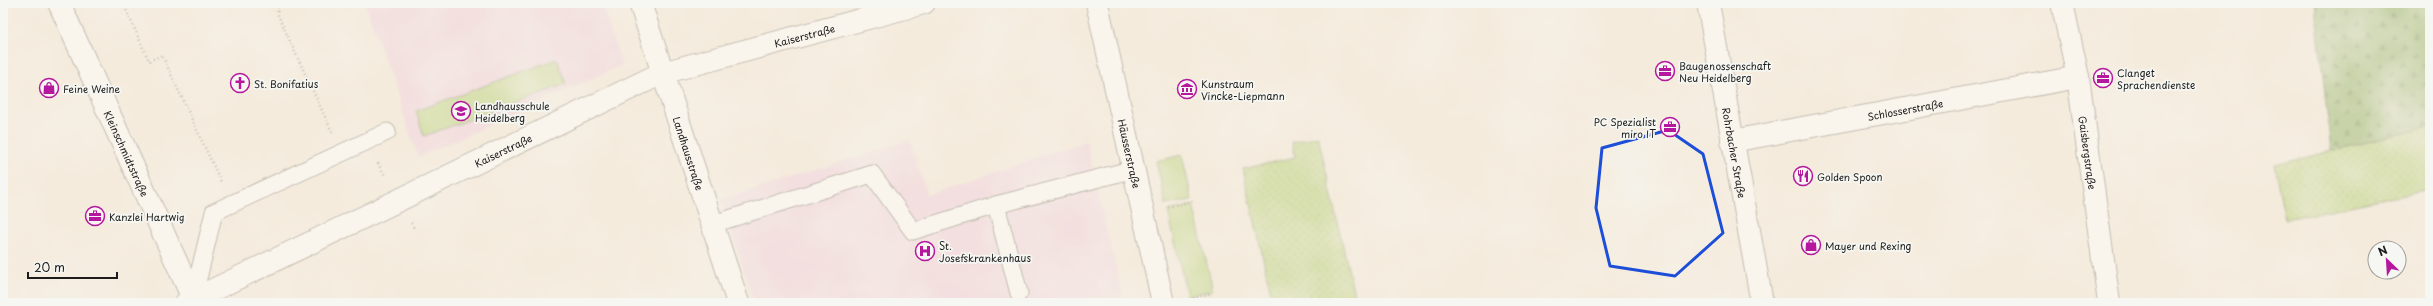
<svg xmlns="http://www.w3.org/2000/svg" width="2433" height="306" viewBox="0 0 2433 306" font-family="'Playpen Sans',sans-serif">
	<defs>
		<pattern id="forest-firs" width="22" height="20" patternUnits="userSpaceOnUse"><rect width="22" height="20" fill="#92b66a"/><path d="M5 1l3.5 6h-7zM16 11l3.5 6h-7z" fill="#769356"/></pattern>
		<pattern id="garden-dots" width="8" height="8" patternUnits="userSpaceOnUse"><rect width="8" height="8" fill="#b8d47a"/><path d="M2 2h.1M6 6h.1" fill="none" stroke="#9eb569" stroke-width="1.8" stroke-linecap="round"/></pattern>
	</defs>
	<rect width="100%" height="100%" fill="#f6f6f2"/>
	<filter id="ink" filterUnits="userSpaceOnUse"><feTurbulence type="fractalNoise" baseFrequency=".025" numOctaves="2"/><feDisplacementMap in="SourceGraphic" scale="8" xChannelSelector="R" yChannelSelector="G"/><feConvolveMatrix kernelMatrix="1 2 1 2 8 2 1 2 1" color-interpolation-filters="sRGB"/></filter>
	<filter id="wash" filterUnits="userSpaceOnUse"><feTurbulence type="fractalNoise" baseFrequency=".012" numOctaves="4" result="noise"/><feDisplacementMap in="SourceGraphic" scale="16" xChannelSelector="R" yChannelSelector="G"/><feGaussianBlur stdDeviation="0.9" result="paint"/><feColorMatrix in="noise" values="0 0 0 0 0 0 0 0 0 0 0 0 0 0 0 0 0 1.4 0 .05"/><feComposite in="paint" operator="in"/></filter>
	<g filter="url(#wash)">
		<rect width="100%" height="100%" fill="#f4ebdc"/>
		<g fill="#f1d0e2">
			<path d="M 365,3 L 601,3 L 622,65 L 418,157 Z"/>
			<path d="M 910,140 L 927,195 L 1086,141 L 1124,303 L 754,303 L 722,200 Z"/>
		</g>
		<g fill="#b8d47a" stroke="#6a784b">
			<path d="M 557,59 L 566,84 L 424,136 L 416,111 Z"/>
			<path d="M 1182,155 L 1192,200 L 1166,205 L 1156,161 Z"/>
			<path d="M 1193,205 L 1213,290 L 1187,296 L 1168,211 Z"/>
			<path d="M 1214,296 L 1215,303 L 1189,303 L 1188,302 Z"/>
		</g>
		<path fill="url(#forest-firs)" stroke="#576943" d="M 2315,3 L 2430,3 L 2430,127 L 2331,151 Z"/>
		<g fill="url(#garden-dots)" stroke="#6a784b">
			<path d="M 2430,127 L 2430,190 L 2285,219 L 2274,165 Z"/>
			<path d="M 1318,136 L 1356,303 L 1273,303 L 1243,169 L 1295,157 L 1292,142 Z"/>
		</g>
	</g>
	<g filter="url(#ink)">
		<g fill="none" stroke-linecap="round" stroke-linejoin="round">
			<defs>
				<g id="lane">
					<path d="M 996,205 L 1019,293"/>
					<path d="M 713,224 L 872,174 L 913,231 L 996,205 L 1134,169"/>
					<path d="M 193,299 L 214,212 L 387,132"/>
				</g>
				<g id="street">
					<path id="s1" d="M 59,3 L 195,303"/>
					<path id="s2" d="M 640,3 L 738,303"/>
					<path id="s3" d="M 1097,3 L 1163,303"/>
					<path id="s4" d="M 2062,3 L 2078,77 L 2109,303"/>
					<path id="s5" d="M 1732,141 L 2078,77"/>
					<path id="s6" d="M 186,303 L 662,73 L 924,3"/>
				</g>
				<g id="secondary">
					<path id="s7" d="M 1708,3 L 1762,303"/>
				</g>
			</defs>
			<use href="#lane" stroke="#88847c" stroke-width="19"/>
			<use href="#street" stroke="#88847c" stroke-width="24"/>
			<use href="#secondary" stroke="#88847c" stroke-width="24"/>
			<g stroke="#88847c" stroke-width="2.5" stroke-dasharray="1 3" stroke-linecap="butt">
				<path d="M 123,3 L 149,61 L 162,55 L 221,182"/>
				<path d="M 279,3 L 277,13 L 332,132"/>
				<path d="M 378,163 L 385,176"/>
				<path d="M 1168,207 L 1193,201"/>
				<path d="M 411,223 L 414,228"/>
				<path d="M 1189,299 L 1210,294"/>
			</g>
			<use href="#lane" stroke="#fff" stroke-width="17"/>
			<use href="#street" stroke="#fff" stroke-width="22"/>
			<use href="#secondary" stroke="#fff" stroke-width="22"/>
		</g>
	</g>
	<path d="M0 0H2433V306H0ZM 1668,130 L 1703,154 L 1723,233 L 1675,276 L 1610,266 L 1596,208 L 1602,148 Z" fill="#f4ebdc" fill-opacity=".55" fill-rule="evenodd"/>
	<path fill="none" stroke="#1d4ed8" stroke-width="3" stroke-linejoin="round" d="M 1668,130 L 1703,154 L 1723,233 L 1675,276 L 1610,266 L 1596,208 L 1602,148 Z"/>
	<defs>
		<symbol id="office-ring" viewBox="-11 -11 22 22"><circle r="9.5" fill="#f6f6f2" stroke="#b5179e" stroke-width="1.5"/><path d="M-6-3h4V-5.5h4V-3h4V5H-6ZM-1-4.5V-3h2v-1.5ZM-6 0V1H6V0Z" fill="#b5179e"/></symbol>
		<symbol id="church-ring" viewBox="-11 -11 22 22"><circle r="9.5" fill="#f6f6f2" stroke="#b5179e" stroke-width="1.5"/><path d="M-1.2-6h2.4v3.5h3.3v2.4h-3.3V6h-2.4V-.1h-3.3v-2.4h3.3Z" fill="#b5179e"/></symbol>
		<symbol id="shop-ring" viewBox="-11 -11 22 22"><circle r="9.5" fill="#f6f6f2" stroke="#b5179e" stroke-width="1.5"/><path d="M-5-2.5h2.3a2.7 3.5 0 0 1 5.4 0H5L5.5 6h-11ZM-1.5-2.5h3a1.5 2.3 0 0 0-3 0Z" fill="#b5179e"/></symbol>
		<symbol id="museum-ring" viewBox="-11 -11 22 22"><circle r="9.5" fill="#f6f6f2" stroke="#b5179e" stroke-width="1.5"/><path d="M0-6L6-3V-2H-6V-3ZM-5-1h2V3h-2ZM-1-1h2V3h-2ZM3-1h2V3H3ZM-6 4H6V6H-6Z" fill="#b5179e"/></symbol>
		<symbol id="school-ring" viewBox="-11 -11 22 22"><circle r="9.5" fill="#f6f6f2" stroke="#b5179e" stroke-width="1.5"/><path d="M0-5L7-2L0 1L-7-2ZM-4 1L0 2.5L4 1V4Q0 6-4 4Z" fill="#b5179e"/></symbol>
		<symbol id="restaurant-ring" viewBox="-11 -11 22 22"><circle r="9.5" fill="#f6f6f2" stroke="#b5179e" stroke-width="1.5"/><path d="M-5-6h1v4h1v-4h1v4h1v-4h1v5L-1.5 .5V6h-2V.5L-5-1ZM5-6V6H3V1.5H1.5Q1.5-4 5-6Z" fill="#b5179e"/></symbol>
		<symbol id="hospital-ring" viewBox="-11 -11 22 22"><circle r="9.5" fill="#f6f6f2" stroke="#b5179e" stroke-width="1.5"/><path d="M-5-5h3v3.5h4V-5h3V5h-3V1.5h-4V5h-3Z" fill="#b5179e"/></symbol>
	</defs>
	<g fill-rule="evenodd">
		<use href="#office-ring" x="1654" y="60" width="22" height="22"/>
		<use href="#office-ring" x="2092" y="67" width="22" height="22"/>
		<use href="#church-ring" x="229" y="72" width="22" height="22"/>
		<use href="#shop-ring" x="38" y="77" width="22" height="22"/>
		<use href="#museum-ring" x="1176" y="78" width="22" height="22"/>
		<use href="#school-ring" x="450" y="100" width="22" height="22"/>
		<use href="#office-ring" x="1659" y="116" width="22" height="22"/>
		<use href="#restaurant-ring" x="1792" y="165" width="22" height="22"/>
		<use href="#office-ring" x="84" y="205" width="22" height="22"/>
		<use href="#shop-ring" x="1800" y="234" width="22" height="22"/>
		<use href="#hospital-ring" x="914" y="240" width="22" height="22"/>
	</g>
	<g text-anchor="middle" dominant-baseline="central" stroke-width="3.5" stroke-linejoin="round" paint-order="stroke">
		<g font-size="10" fill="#1c1c1c" stroke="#f6f6f2">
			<text stroke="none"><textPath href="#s6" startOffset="676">Kaiserstraße</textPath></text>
			<text stroke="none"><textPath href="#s5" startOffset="176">Schlosserstraße</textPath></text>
			<text stroke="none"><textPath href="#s6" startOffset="352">Kaiserstraße</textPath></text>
			<text stroke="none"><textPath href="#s4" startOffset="152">Gaisbergstraße</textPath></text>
			<text stroke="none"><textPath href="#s1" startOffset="165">Kleinschmidtstraße</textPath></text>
			<text stroke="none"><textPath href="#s2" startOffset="158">Landhausstraße</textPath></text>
			<text stroke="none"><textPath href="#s3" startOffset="154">Häusserstraße</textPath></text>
			<text stroke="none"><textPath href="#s7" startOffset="152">Rohrbacher Straße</textPath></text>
		</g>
		<g font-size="10" fill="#1c1c1c" stroke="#f6f6f2" text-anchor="start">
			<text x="1679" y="65">Baugenossenschaft<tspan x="1679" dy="12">Neu Heidelberg</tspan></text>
			<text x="2117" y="72">Clanget<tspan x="2117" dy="12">Sprachendienste</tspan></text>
			<text x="254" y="83">St. Bonifatius</text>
			<text x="1201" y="83">Kunstraum<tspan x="1201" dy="12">Vincke-Liepmann</tspan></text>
			<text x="63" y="88">Feine Weine</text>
			<text x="475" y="105">Landhausschule<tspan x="475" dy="12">Heidelberg</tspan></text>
			<text x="1656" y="121" text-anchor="end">PC Spezialist<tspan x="1656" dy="12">miro IT</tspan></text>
			<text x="1817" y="176">Golden Spoon</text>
			<text x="109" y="216">Kanzlei Hartwig</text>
			<text x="939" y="245">St.<tspan x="939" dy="12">Josefskrankenhaus</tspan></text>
			<text x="1825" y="245">Mayer und Rexing</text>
		</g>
	</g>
	<rect width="2433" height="306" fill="none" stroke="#f6f6f2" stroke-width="16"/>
	<g transform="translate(2387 260) rotate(335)"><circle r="19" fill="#f6f6f2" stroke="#9f9f9c"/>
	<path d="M0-3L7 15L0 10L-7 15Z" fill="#b5179e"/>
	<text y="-6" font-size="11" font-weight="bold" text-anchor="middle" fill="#1c1c1c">N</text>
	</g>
	<path d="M28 272v6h89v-6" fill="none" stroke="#1c1c1c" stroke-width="2"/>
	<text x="34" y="272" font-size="12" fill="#1c1c1c" stroke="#f6f6f2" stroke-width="3" paint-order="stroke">20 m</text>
</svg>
